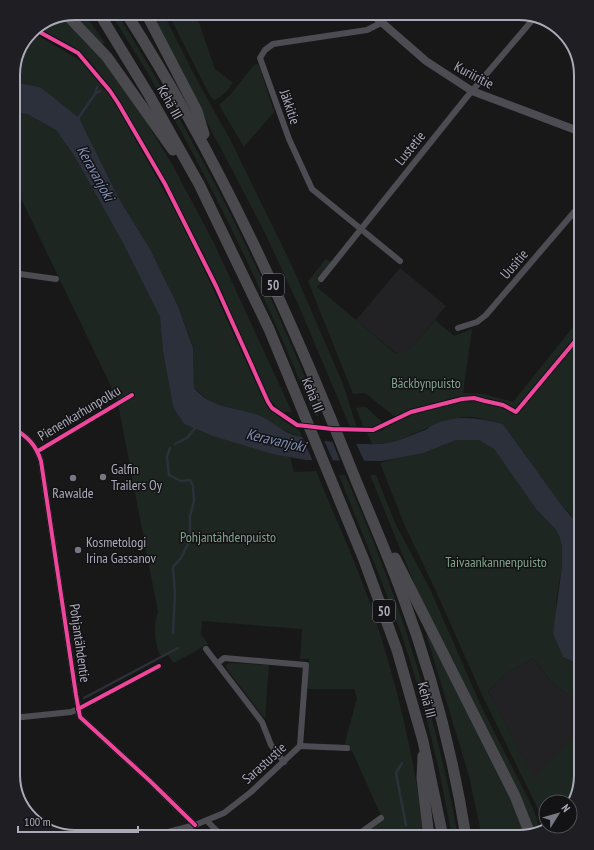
<svg xmlns="http://www.w3.org/2000/svg" width="594" height="850" viewBox="0 0 594 850" font-family="'PT Sans Narrow',sans-serif">
	<rect width="100%" height="100%" fill="#181819"/>
	<g fill="#222225">
		<path d="M 400,268 L 446,306 L 411,349 L 397,354 L 356,320 Z"/>
		<path d="M 533,658 L 553,684 L 581,704 L 581,728 L 534,779 L 488,691 L 507,673 Z"/>
	</g>
	<g fill="#1e2621">
		<path d="M 75,13 L 84,13 L 105,43 L 102,44 L 73,14 Z"/>
		<path d="M 110,13 L 117,13 C 165,91 210,170 249,252 C 273,300 293,350 315,399 L 319,415 L 316,416 L 313,413 C 257,275 192,138 110,13 Z"/>
		<path d="M 150,13 L 163,13 L 198,82 L 231,141 L 292,266 L 343,384 L 357,428 L 350,427 L 298,304 L 264,231 Z"/>
		<path d="M 168,13 L 193,13 L 199,23 L 215,69 L 233,83 C 228,90 222,97 214,100 L 210,96 Z"/>
		<path d="M 64,17 L 98,52 L 147,123 L 172,164 L 214,243 L 292,412 L 282,412 L 269,400 L 215,277 L 183,214 L 115,93 L 88,59 L 37,28 Z"/>
		<path d="M 32,32 L 81,61 L 110,94 L 187,232 L 260,392 C 273,414 279,418 300,431 L 302,438 L 241,411 L 212,403 L 194,388 L 193,347 L 178,306 L 150,249 L 118,197 L 40,87 L 13,82 L 13,71 Z"/>
		<path d="M 257,64 L 259,65 L 274,112 L 244,147 L 219,105 L 230,95 L 254,65 Z"/>
		<path d="M 13,112 L 27,114 L 56,130 L 75,157 L 124,245 L 160,317 L 163,351 L 173,407 L 184,424 L 272,454 L 290,457 L 294,472 L 316,471 C 334,515 354,558 370,603 C 396,680 415,757 424,837 L 358,837 L 383,820 L 352,751 L 346,751 L 345,742 L 357,698 L 354,689 L 309,689 L 307,688 L 309,659 L 300,659 L 302,629 L 202,621 L 201,634 L 208,644 L 174,663 L 168,655 L 163,658 C 154,650 153,623 158,612 L 117,399 L 13,182 Z"/>
		<path d="M 326,259 L 335,265 L 317,287 L 396,354 L 411,349 L 435,320 L 454,336 L 472,329 L 463,393 L 484,394 L 513,402 L 581,317 L 581,541 L 570,514 L 560,503 L 503,424 C 494,422 483,418 473,417 C 451,415 422,431 402,439 C 396,442 379,444 372,444 L 367,433 L 379,432 L 396,422 L 395,417 L 365,393 L 353,394 L 308,281 Z"/>
		<path d="M 362,407 L 366,407 L 381,421 L 381,426 L 364,428 L 356,408 Z"/>
		<path d="M 470,439 L 479,440 L 494,449 L 536,509 L 556,530 L 560,538 L 562,548 L 562,566 L 556,601 L 563,657 L 581,665 L 581,704 L 553,684 L 533,658 L 507,673 L 488,691 L 534,778 L 581,728 L 581,775 L 573,806 L 570,808 L 570,802 L 546,802 L 546,826 L 552,826 L 546,830 L 538,809 L 483,697 L 435,589 L 404,524 L 380,463 L 456,440 Z"/>
		<path d="M 339,475 L 345,475 C 397,590 436,712 458,837 L 452,837 C 440,769 424,702 402,636 C 383,582 360,529 339,475 Z"/>
		<path d="M 370,475 L 376,475 L 395,523 L 430,589 L 482,708 L 533,808 L 541,831 L 532,833 L 417,590 Z"/>
		<path d="M 426,634 L 429,637 L 514,805 L 525,835 L 519,837 L 482,837 L 469,776 Z"/>
		<path d="M 229,663 L 269,665 L 265,719 L 227,669 L 226,665 Z"/>
	</g>
	<path fill="#2b303b" d="M 13,82 L 40,87 L 79,118 L 118,197 L 150,249 L 178,306 L 193,348 L 194,388 C 213,410 235,406 260,416 C 271,420 280,430 291,434 C 308,441 360,445 379,444 C 395,443 410,436 425,430 C 428,429 431,425 435,424 C 457,414 481,418 503,424 L 560,503 L 573,519 L 581,541 L 581,586 L 574,610 L 576,618 L 581,623 L 581,665 L 563,657 L 553,633 L 562,566 L 562,548 L 560,538 L 556,530 L 536,509 L 494,449 L 479,440 L 456,440 L 423,453 L 382,461 L 306,460 L 272,454 L 213,436 L 184,424 L 173,407 L 163,351 L 160,317 L 124,245 L 75,157 L 56,130 L 27,114 L 13,112 Z"/>
	<g fill="#181819">
		<path d="M 302,436 L 323,438 L 334,463 L 313,462 Z"/>
		<path d="M 331,438 L 355,441 L 365,463 L 341,463 Z"/>
	</g>
	<g fill="none" stroke-linecap="round" stroke-linejoin="round">
		<g stroke="#2b303b" stroke-width="2.5">
			<path d="M 95,94 L 97,87"/>
			<path d="M 77,120 L 95,94 L 100,91"/>
			<path d="M 175,444 L 187,438 L 195,428"/>
			<path d="M 170,448 L 167,457 L 169,475 L 181,481 L 190,480 L 193,486 L 194,501 L 190,516 L 190,540 L 181,558 L 173,567 L 175,594 L 173,633"/>
			<path d="M 84,698 L 178,648"/>
			<path d="M 402,763 L 396,773 L 406,825"/>
		</g>
		<g stroke="#4d4c52" stroke-width="6">
			<path d="M 390,13 L 381,23 L 367,30 L 273,44 L 265,50 L 260,58 L 289,139 L 312,189 L 400,261"/>
			<path d="M 13,273 L 56,279"/>
			<path d="M 321,279 L 466,98 L 535,17"/>
			<path d="M 458,328 L 477,322 L 486,315 L 581,204"/>
			<path d="M 13,428 C 28,437 36,445 41,461 L 76,695 L 80,717 L 150,781 L 195,825"/>
			<path d="M 206,649 L 262,722 L 271,745 L 284,762"/>
			<path d="M 13,718 L 71,712 L 78,709"/>
			<path d="M 300,746 L 347,748"/>
			<path d="M 207,821 L 223,837"/>
			<path d="M 149,837 L 195,825 L 224,813 L 251,792 L 300,746 L 306,665 L 224,658 L 218,663"/>
			<path d="M 351,837 L 363,831 L 381,818"/>
		</g>
		<path stroke="#4d4c52" stroke-width="8" d="M 371,13 L 426,61 L 472,91 L 581,132"/>
		<g stroke="#4a4a4e" stroke-width="11">
			<path d="M 99,13 L 149,95 L 199,184 L 269,329 L 364,560 L 397,650 L 423,741 L 443,837"/>
			<path d="M 126,13 C 219,158 289,313 353,473 C 369,513 387,553 402,594 C 431,672 453,754 466,837"/>
			<path d="M 146,13 L 197,111 L 204,134"/>
			<path d="M 68,16 L 107,57 L 173,150"/>
			<path d="M 395,558 L 515,796 L 530,834"/>
			<path d="M 423,756 L 422,778 L 429,837"/>
		</g>
		<defs>
			<g id="cycleway">
				<path d="M 34,29 L 78,53 L 110,91 L 118,103 L 165,184 L 216,286 L 268,402 L 272,408 L 297,425 L 332,429 L 373,430 L 411,412 L 462,399 L 474,398 L 485,401 L 503,405 L 516,412 L 581,334"/>
				<path d="M 13,428 C 28,437 36,445 41,461 L 76,695 L 80,717 L 150,781 L 195,825"/>
				<path d="M 38,451 L 132,395"/>
				<path d="M 78,709 L 159,666"/>
			</g>
		</defs>
		<use href="#cycleway" stroke="#131215" stroke-width="6"/>
		<use href="#cycleway" stroke="#ed469a" stroke-width="4"/>
	</g>
	<g fill="#777781" stroke="#131215" stroke-width="1.5">
		<circle cx="103" cy="477" r="4"/>
		<circle cx="73" cy="478" r="4"/>
		<circle cx="78" cy="550" r="4"/>
	</g>
	<g text-anchor="middle" dominant-baseline="central" stroke-width="3" stroke-linejoin="round" paint-order="stroke">
		<g fill="#131215" stroke="#7d7c88" stroke-width="1">
			<rect x="262" y="274" width="22" height="22" rx="3"/>
			<rect x="373" y="600" width="22" height="22" rx="3"/>
		</g>
		<g font-size="13" font-weight="bold" fill="#aaaab9">
			<text x="273" y="285">50</text>
			<text x="384" y="611">50</text>
		</g>
		<g font-size="14" fill="#aaaab9" stroke="#131215">
			<text transform="translate(474 75) rotate(28)">Kuriiritie</text>
			<text transform="translate(170 102) rotate(61)">Kehä III</text>
			<text transform="translate(290 107) rotate(71)">Jäkkitie</text>
			<text transform="translate(410 148) rotate(-51)">Lustetie</text>
			<text transform="translate(514 264) rotate(-49)">Uusitie</text>
			<text transform="translate(313 395) rotate(68)">Kehä III</text>
			<text transform="translate(79 413) rotate(-31)">Pienenkarhunpolku</text>
			<text transform="translate(80 643) rotate(82)">Pohjantähdentie</text>
			<text transform="translate(427 700) rotate(75)">Kehä III</text>
			<text transform="translate(264 763) rotate(-42)">Sarastustie</text>
		</g>
		<g font-size="14" fill="#81a48c" stroke="#131215">
			<text x="426" y="383">Bäckbynpuisto</text>
			<text x="228" y="537">Pohjantähdenpuisto</text>
			<text x="496" y="562">Taivaankannenpuisto</text>
		</g>
		<g font-size="14" fill="#aaaab9" stroke="#131215" text-anchor="start">
			<text x="111" y="469">Galfin<tspan x="111" dy="16">Trailers Oy</tspan></text>
			<text x="73" y="493" text-anchor="middle">Rawalde</text>
			<text x="86" y="542">Kosmetologi<tspan x="86" dy="16">Irina Gassanov</tspan></text>
		</g>
		<g font-size="15" font-style="italic" fill="#818fb4" stroke="#131215">
			<text transform="translate(96 173) rotate(61)">Keravanjoki</text>
			<text transform="translate(276 440) rotate(13)">Keravanjoki</text>
		</g>
	</g>
	<path d="M0 0H594V850H0ZM75 20H519A55 55 0 0 1 574 75V775A55 55 0 0 1 519 830H75A55 55 0 0 1 20 775V75A55 55 0 0 1 75 20Z" fill="#1f1e22" fill-rule="evenodd"/>
	<path fill="none" stroke="#aaaab9" stroke-width="2" d="M75 20H519A55 55 0 0 1 574 75V775A55 55 0 0 1 519 830H75A55 55 0 0 1 20 775V75A55 55 0 0 1 75 20Z"/>
	<g transform="translate(558 814) rotate(53)"><circle r="19" fill="#131215" stroke="#4f4f57"/>
	<path d="M0-3L7 15L0 10L-7 15Z" fill="#777781"/>
	<text y="-6" font-size="11" font-weight="bold" text-anchor="middle" fill="#aaaab9">N</text>
	</g>
	<path d="M18 826v6h120v-6" fill="none" stroke="#aaaab9" stroke-width="2"/>
	<text x="24" y="826" font-size="12" fill="#aaaab9" stroke="#131215" stroke-width="3" paint-order="stroke">100 m</text>
</svg>
